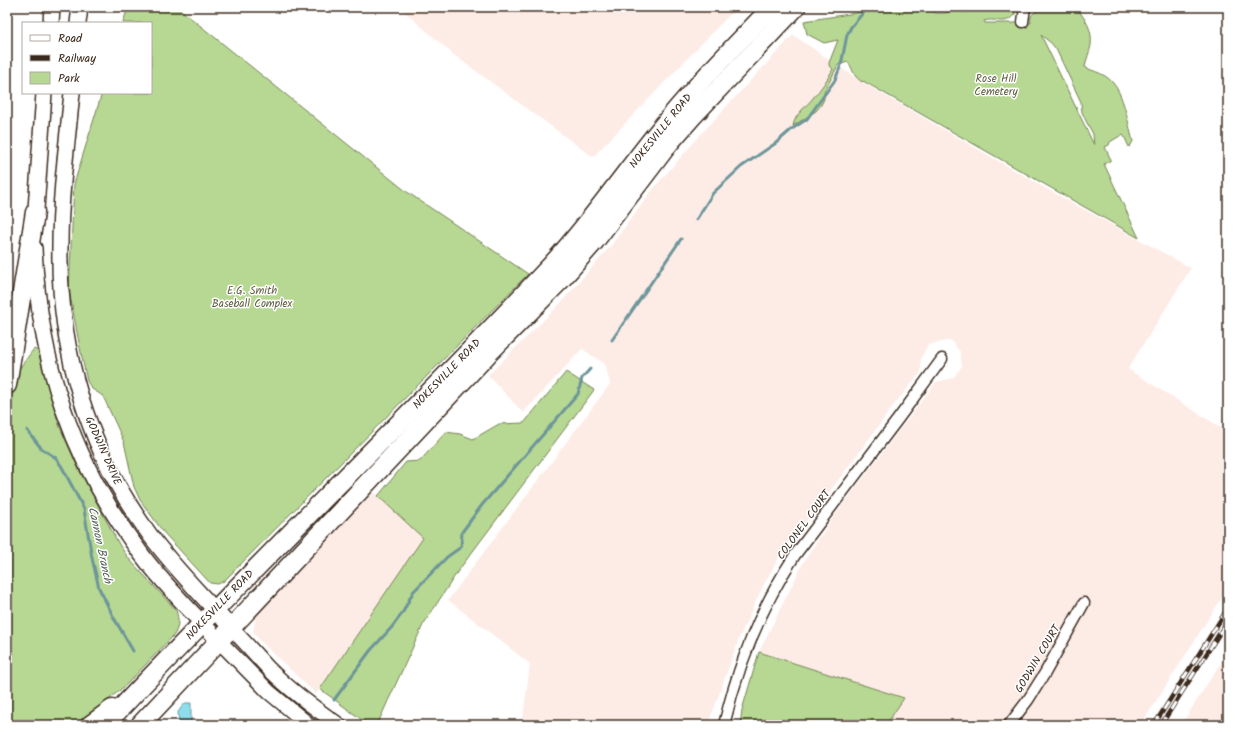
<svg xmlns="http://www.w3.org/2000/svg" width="1235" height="732" viewBox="0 0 1235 732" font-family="Kalam,sans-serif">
	<rect width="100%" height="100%" fill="#fff"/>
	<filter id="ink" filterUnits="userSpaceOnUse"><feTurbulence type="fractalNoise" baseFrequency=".025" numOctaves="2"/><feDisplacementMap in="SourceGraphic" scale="8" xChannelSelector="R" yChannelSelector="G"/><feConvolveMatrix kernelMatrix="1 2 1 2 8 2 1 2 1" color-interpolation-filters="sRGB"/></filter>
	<g filter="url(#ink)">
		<g fill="#fdece6">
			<path d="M 399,7 L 737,7 L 593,157 L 454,55 Z"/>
			<path d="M 793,35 L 862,82 L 1045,188 L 1191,268 L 1128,369 L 1228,432 L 1228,588 L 1141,725 L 886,725 L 904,698 L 759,652 L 803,563 L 832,519 L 936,382 L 953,378 L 962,366 L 960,352 L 951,340 L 928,345 L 921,358 L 921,372 L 897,401 L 825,498 L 783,550 L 762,588 L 740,636 L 708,725 L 522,725 L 530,664 L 448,600 L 610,384 L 605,364 L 582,349 L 523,413 L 488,375 L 558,306 L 609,248 L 653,189 L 700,135 Z"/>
			<path d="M 372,490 L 423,538 L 316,694 L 260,641 L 253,631 L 256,617 L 267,602 Z"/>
			<path d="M 1228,651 L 1228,725 L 1181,725 Z"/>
		</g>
		<g fill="#b6d892" stroke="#788158" fill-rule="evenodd">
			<path d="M 128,7 L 177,7 L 407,192 L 528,274 L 224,581 L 218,584 L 210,583 L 164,533 L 140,500 L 134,487 L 124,442 L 103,396 L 92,389 L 87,381 L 80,348 L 69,290 L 74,184 L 102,93 L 151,93 L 151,23 L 123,23 Z"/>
			<path d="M 895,7 L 923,7 L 936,13 L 945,13 L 965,7 L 1016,7 L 1015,14 C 1005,27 996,17 984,21 L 985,23 L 1031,23 C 1026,4 1064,7 1076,7 C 1085,19 1093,29 1091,45 C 1090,52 1086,59 1085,67 C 1092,71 1099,72 1105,76 C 1124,87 1127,121 1133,141 L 1131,145 L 1129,147 L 1123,134 L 1110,142 L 1109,145 L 1105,147 L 1111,160 L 1104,164 L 1139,238 L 863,81 L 862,82 C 851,74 855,72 848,62 L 838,65 L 824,92 L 824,99 L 821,105 L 816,111 L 793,126 C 795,114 806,107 813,98 C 820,90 828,79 833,69 L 829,65 L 829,63 L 838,40 L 824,43 L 807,34 L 804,21 ZM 1041,35 L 1051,43 L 1056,49 L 1081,102 L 1082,112 L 1086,121 L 1093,134 L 1094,145 Z"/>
			<path d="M 35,349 L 38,351 L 59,425 L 78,468 L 120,546 L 130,560 L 176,610 C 179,619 179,627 174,635 L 127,684 L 79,725 L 7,725 L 7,409 L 16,373 L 33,350 Z"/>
			<path d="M 566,372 L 594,390 L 458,571 L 423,625 L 377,725 L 369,725 L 320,689 L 423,538 L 378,496 L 406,462 L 420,461 L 446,432 L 460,434 L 473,439 L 499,424 L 524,423 Z"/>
			<path d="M 759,652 L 904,698 L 886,725 L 740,725 L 742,710 Z"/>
		</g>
		<path fill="#8eddec" stroke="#6d959a" d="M 185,703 L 191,703 L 191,725 L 179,725 L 178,712 Z"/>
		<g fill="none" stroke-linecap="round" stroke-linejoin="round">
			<g stroke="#6d959a" stroke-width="3">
				<path d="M 953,7 L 966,11 L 993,7"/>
				<path d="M 1193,7 L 1200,8"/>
				<path d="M 1219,8 L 1228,9"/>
				<path d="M 696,220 L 713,193 L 741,167 L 776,143 L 792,129 L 807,119 L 835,80 L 841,65 L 847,35 L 851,27 L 868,7"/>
				<path d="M 612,340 L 681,239"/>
				<path d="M 27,430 L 41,448 L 56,458 L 62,467 L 84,509 L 92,558 L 99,588 L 114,618 L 133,651"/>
				<path d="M 334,700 L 370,651 L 392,627 L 403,612 L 413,592 L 447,557 L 461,547 L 462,532 L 482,505 L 578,394 L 582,378 L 590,369"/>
			</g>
			<defs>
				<g id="street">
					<path d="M 1023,22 L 1025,7"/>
					<path d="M 724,725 C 738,665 761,607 795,555 L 898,419 L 942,359"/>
					<path d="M 1009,725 L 1028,700 L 1045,673 L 1084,603"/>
				</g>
				<g id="secondary">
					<path d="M 231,628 C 244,641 256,655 269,669 C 290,690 314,708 339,725"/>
					<path d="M 219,641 L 269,692 L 309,725"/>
				</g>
				<g id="primary">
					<path d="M 51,23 L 52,7"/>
					<path d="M 78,23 L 80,7"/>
					<path d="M 72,93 C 67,144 60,195 60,246 C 58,350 88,451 150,535 C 174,568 204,597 231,628"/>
					<path d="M 35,224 L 44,93"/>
					<path d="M 34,248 C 39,363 72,462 142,555 C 165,586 193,613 219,641"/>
				</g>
				<g id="highway">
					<path d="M 7,385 L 35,212"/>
					<path d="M 90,725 L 112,709"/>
					<path d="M 105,725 C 247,573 398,428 541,276 C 587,228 623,174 665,123 C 698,82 736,45 772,7"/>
					<path d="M 140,725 L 488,354 L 559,282 L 595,241 L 671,141 L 692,117 L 796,7"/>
				</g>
			</defs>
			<use href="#street" stroke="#3b2a1e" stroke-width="13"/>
			<use href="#secondary" stroke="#3b2a1e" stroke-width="17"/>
			<use href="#primary" stroke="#3b2a1e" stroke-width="18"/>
			<use href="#highway" stroke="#3b2a1e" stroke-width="21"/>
			<use href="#street" stroke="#fff" stroke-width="10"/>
			<use href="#secondary" stroke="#fff" stroke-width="14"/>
			<use href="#primary" stroke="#fff" stroke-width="15"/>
			<use href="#highway" stroke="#fff" stroke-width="18"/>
			<defs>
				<g id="rail">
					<path d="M 1154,725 L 1228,608"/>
					<path d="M 1161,725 L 1228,620"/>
				</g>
			</defs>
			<use href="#rail" stroke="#3b2a1e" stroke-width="4.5"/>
			<use href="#rail" stroke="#fff" stroke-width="3" stroke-dasharray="9" stroke-linecap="butt"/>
		</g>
	</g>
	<g text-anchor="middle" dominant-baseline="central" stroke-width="3" stroke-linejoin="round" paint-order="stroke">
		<g font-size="11" fill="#605e41" stroke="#fff">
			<text x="996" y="79">Rose Hill<tspan x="996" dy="13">Cemetery</tspan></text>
			<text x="252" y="291">E.G. Smith<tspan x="252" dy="13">Baseball Complex</tspan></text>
		</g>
		<g font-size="11" fill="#3b2a1e" stroke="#fff">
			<text transform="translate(661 131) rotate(-51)">NOKESVILLE ROAD</text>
			<text transform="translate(447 374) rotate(-46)">NOKESVILLE ROAD</text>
			<text transform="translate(103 451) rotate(66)">GODWIN DRIVE</text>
			<text transform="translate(804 525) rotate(-54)">COLONEL COURT</text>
			<text transform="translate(220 605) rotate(-46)">NOKESVILLE ROAD</text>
			<text transform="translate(1038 659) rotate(-59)">GODWIN COURT</text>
		</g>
		<g font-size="12" font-style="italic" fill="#54605c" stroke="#fff">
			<text transform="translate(100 545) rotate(78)">Cannon Branch</text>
		</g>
	</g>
	<rect width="1235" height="732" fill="none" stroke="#fff" stroke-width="24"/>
	<rect x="12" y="12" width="1211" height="708" fill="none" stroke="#3b2a1e" stroke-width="1.5" filter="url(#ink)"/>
	<rect x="22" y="22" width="130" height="72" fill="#ffffff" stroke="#b1aaa5"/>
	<rect x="30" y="35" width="20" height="6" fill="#ffffff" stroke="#b1aaa5"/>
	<text x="58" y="42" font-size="12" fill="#3b2a1e">Road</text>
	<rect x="30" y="55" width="20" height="6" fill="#3b2a1e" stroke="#b1aaa5"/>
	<text x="58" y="62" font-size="12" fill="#3b2a1e">Railway</text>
	<rect x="30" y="72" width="20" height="12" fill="#b6d892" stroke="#b1aaa5"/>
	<text x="58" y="82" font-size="12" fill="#3b2a1e">Park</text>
</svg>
